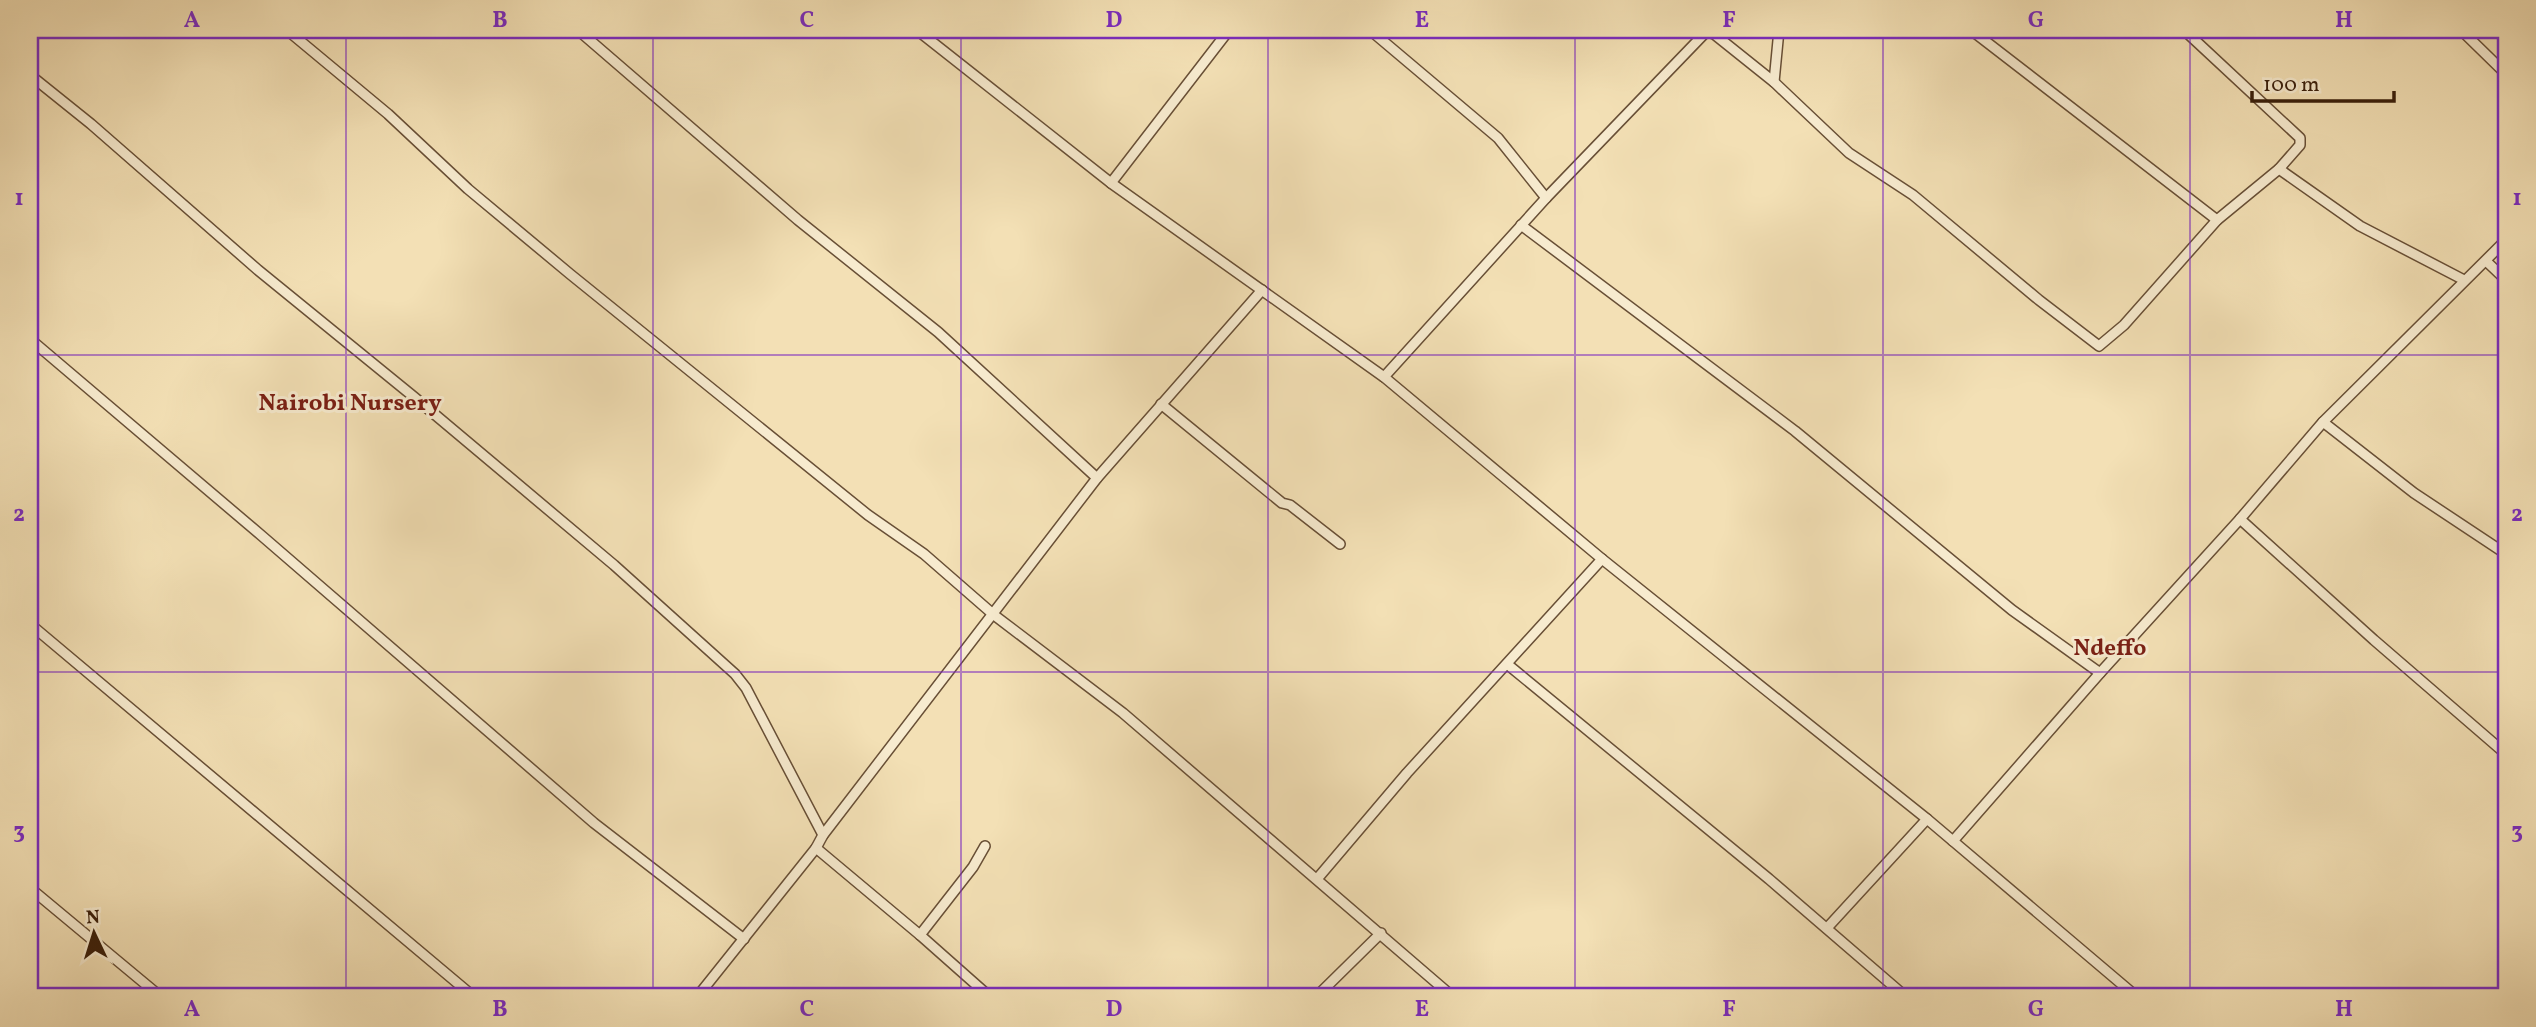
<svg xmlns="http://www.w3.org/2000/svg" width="2536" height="1027" viewBox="0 0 2536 1027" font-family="Vollkorn,serif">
	<rect width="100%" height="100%" fill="#f3e0b5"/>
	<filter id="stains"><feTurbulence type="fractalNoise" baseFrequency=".00286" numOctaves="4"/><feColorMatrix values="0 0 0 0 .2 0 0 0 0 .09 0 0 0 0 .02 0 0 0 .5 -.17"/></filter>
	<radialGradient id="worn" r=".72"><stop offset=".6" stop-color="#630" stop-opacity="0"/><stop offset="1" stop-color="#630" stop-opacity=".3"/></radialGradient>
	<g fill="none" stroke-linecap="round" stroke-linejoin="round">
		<defs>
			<g id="minor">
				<path d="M 287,30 L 388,114 L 468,189 L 570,274 L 868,515 L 924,554 L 994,615 L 1123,713 L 1453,997"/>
				<path d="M 578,30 L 798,220 L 938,332 L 1097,478"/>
				<path d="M 917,30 L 1111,183"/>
				<path d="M 1229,30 L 1111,183 L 1384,377 L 1602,559 L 1927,819 L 2137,997"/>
				<path d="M 1370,30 L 1498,138 L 1546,198"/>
				<path d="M 1971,30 L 2217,220"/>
				<path d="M 2184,30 L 2300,138 L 2300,145 L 2279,169"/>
				<path d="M 2461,30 L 2506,74"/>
				<path d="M 30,75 L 91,124 L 258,270 L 414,397 L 614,565 L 735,674 L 746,688 L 823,835"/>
				<path d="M 1774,82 L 1779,30"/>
				<path d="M 1521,225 L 1795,431 L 2012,610 L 2100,673"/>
				<path d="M 2486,261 L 2506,280"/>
				<path d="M 30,339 L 262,536 L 594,823 L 744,939"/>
				<path d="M 1384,377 L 1546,198 L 1706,32 L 1714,34 L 1774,82 L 1849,153 L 1913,195 L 2039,300 L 2099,346 L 2124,325 L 2217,220 L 2279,169 L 2360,226 L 2464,280"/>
				<path d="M 1161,404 L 1282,503 L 1290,505 L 1340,544"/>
				<path d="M 2323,422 L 2414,493 L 2506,554"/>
				<path d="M 2240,519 L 2374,640 L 2506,754"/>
				<path d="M 30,624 L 474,997"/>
				<path d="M 1507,664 L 1769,879 L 1906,997"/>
				<path d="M 1953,841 L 2100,673 L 2240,519 L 2323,422 L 2506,240"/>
				<path d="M 816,848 L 920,935 L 990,997"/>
				<path d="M 1317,879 L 1407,773 L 1602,559"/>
				<path d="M 30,888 L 161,997"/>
				<path d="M 1827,928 L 1927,819"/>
				<path d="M 920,935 L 973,867 L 985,846"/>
				<path d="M 697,997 L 816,848 L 823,835 L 1097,478 L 1262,290"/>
				<path d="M 1316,997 L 1381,933"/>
			</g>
		</defs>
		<use href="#minor" stroke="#684f36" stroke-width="12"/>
		<use href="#minor" stroke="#f7ebcf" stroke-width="9"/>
	</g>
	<path fill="none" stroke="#7b2cbf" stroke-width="2" stroke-opacity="0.55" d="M 346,30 L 346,997M 653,30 L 653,997M 961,30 L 961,997M 1268,30 L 1268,997M 1575,30 L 1575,997M 1883,30 L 1883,997M 2190,30 L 2190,997M 30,355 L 2506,355M 30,672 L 2506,672"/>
	<g text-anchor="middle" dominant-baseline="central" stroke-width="6" stroke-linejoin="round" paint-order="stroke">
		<g font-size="23" font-weight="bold" fill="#7a1f14" stroke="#f7ebcf">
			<text x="2110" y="649">Ndeffo</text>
		</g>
		<g font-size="24" font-weight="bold" fill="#7a1f14" stroke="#f7ebcf">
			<text x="350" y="404">Nairobi Nursery</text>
		</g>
	</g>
	<rect width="2536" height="1027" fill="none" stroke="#f3e0b5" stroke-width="77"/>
	<g transform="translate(94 933) rotate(356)" stroke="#f7ebcf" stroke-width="5" paint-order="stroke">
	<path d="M0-5L12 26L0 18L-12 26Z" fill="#3a1f0b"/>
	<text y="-10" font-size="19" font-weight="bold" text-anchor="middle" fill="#3a1f0b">N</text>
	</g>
	<path d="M2252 91v10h142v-10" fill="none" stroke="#3a1f0b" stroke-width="3.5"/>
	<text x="2263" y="91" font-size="21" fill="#3a1f0b" stroke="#f7ebcf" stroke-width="5" paint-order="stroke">100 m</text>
	<rect x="38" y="38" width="2460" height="950" fill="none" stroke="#7b2cbf" stroke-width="2.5"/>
	<g font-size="23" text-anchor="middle" font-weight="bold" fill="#7b2cbf">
		<text x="192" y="27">A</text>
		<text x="500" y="27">B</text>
		<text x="807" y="27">C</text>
		<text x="1114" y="27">D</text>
		<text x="1422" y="27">E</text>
		<text x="1729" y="27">F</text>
		<text x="2036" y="27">G</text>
		<text x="2344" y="27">H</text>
		<text x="19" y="205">1</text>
		<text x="2517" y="205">1</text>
		<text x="19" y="521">2</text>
		<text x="2517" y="521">2</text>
		<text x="19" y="838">3</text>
		<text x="2517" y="838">3</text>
		<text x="192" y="1016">A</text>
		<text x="500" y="1016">B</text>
		<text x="807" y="1016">C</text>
		<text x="1114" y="1016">D</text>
		<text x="1422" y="1016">E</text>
		<text x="1729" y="1016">F</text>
		<text x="2036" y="1016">G</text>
		<text x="2344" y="1016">H</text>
	</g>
	<rect width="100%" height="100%" filter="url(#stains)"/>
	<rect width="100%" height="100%" fill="url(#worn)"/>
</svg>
